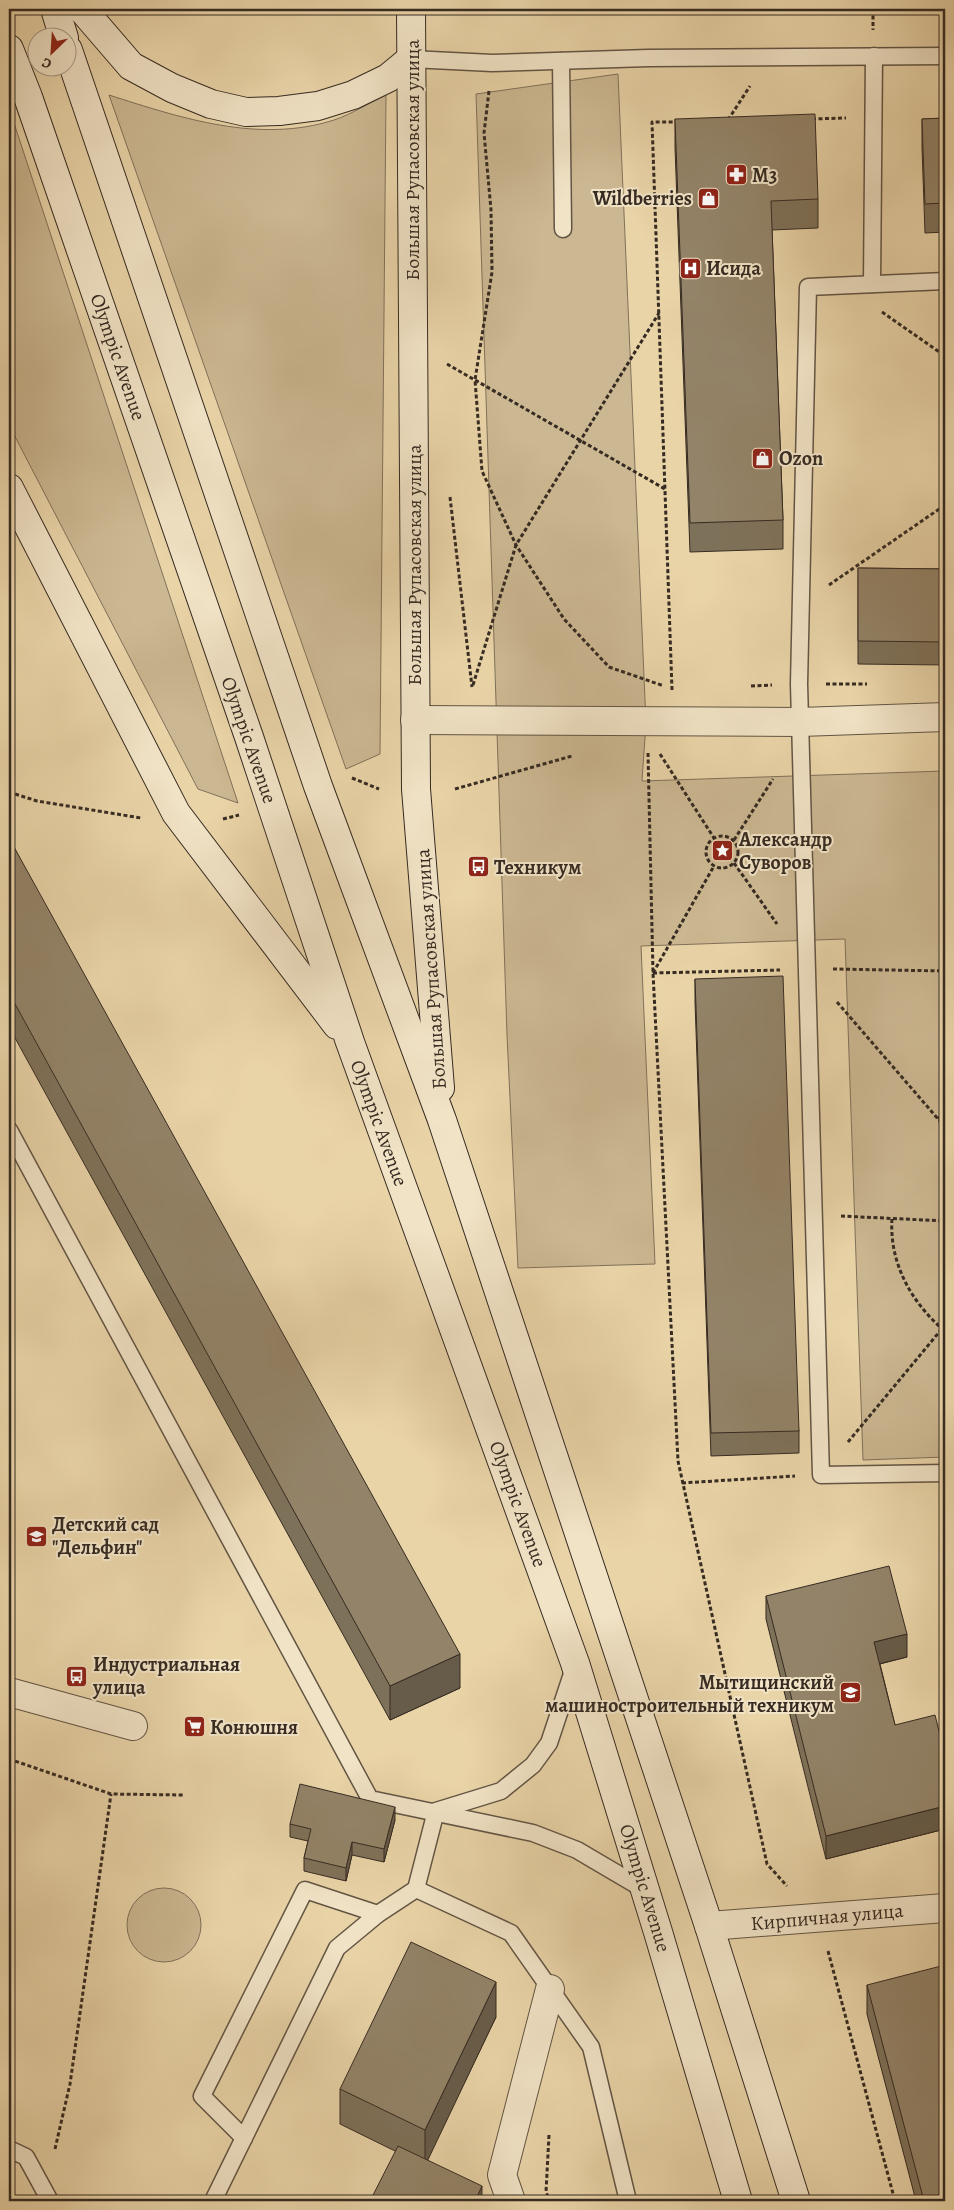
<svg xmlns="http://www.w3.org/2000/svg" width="954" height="2210" viewBox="0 0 954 2210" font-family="Alegreya,serif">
	<rect width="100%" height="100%" fill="#e9d4a8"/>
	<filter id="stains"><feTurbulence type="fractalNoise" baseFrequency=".004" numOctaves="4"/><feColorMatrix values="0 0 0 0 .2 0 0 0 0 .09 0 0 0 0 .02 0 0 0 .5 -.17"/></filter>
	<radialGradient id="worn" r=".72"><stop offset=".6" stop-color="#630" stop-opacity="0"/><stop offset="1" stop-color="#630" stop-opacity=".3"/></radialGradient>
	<g fill="#cbb791" stroke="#80715a">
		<path d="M 618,74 L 646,723 L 642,781 L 945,771 L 945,1457 L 863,1460 L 845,939 L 641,946 L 655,1264 L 518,1268 L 507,1035 L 476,94 Z"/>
		<path d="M 109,95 C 181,118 259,144 334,120 C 352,114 369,103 386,95 L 380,754 L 346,769 Z"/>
		<path d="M 9,108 L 238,803 L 198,789 L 9,425 Z"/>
		<circle cx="164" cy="1925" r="37"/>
	</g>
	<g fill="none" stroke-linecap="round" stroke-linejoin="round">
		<defs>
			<g id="service">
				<path d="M 411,59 L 492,63 L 648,58 L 945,56"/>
				<path d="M 561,61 L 563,229"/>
				<path d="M 945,281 L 808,287 L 799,684 L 821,1475 L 945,1473"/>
				<path d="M 872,284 L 874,56"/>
				<path d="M 9,1130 L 370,1799 L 533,1833 L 577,1850 L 645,1890"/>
				<path d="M 416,1889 L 511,1933 L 591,2047 L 628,2201"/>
				<path d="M 244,2138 L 202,2096 L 305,1890 L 378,1914"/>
				<path d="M 9,2149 L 26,2157 L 50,2201"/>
				<path d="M 213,2201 L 337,1948 L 378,1914 L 416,1889 L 436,1811 L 501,1791 L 533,1765 L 549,1743 L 575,1665"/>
			</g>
			<g id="minor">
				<path d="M 415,720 L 800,722 L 945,717"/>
				<path d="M 9,1692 L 133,1726"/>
				<path d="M 709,1926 L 945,1908"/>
				<path d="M 511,2201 L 502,2175 L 550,1989"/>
			</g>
			<g id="secondary">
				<path d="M 55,9 L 64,38"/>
				<path d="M 82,9 L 131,66 L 172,88 L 211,104 L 246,112 L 279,111 L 318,106 L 353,95 L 388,78 L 411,59"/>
				<path d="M 411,9 L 416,789 L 440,1088"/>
				<path d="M 9,49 L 28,97 L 249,737 L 350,1042 L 575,1663 L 658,1932 L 738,2201"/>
				<path d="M 68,50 L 318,786 L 442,1120 L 709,1926 L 796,2201"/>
				<path d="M 9,488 L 176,813 L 337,1025"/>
			</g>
		</defs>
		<use href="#service" stroke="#635544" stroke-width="19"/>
		<use href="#minor" stroke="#635544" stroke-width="30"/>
		<use href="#secondary" stroke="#362b22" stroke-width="30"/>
		<g stroke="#362b22" stroke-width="3" stroke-dasharray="4 2.5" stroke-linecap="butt">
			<path d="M 873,9 L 873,30"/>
			<path d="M 489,91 L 484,133 L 491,210 L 492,272 L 475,380 L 482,471 L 516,545 L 564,619 L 609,667 L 664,686"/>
			<path d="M 812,119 L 846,118"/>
			<path d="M 728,120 L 750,86"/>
			<path d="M 882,312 L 945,356"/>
			<path d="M 447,364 L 665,489"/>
			<path d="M 9,446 L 14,455"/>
			<path d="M 450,497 L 472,687"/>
			<path d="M 829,585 L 945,505"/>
			<path d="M 826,684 L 867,684"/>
			<path d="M 473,685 L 516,545 L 659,313"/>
			<path d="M 751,686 L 772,685"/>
			<path d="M 672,690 L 652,122 L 678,122"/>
			<path d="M 648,753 L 653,973 L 678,1461 L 767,1864 L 787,1886"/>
			<path d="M 660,754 L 714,838"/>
			<path d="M 352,778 L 379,789"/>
			<path d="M 455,789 L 572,756"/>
			<path d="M 9,792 L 37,801 L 141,818"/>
			<path d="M 223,819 L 239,815"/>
			<circle cx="722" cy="852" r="16"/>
			<path d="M 734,840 L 773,779"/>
			<path d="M 734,863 L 777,924"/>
			<path d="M 833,969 L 945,971"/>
			<path d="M 653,973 L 780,970"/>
			<path d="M 653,973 L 714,866"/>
			<path d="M 837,1002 L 945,1127"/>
			<path d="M 938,1119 L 945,1112"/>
			<path d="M 841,1216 L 945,1221"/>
			<path d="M 892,1219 C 889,1263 912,1304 945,1331"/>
			<path d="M 848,1442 L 945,1325"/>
			<path d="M 682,1483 L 795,1476"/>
			<path d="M 9,1759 L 111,1794 L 183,1795"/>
			<path d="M 828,1951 L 895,2201"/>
			<path d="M 549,2135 L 546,2192 L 550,2201"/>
			<path d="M 55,2149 L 70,2084 L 111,1794"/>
		</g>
		<use href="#service" stroke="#f1e3c6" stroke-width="16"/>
		<use href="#minor" stroke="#f1e3c6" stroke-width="28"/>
		<use href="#secondary" stroke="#f1e3c6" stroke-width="28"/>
	</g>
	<g fill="#7e7159" stroke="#362b22">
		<path d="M 945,118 L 945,232 L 925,233 L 922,148 L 922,119 Z"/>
		<path d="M 675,119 L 818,199 L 818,228 L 772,230 L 783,520 L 783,549 L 690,552 L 675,148 Z"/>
		<path d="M 858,568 L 945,569 L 945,665 L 858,664 Z"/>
		<path d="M 9,838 L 460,1688 L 390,1720 L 9,1027 Z"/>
		<path d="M 695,979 L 799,1431 L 799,1453 L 711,1456 L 695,1002 Z"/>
		<path d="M 766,1596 L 907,1657 L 880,1664 L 895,1725 L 941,1739 L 945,1738 L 945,1829 L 826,1859 L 766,1619 Z"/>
		<path d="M 395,1820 L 384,1862 L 352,1855 L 346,1881 L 304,1871 L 304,1858 L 308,1841 L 290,1837 L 290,1824 Z"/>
		<path d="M 867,1985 L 945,2201 L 916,2201 L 867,2014 Z"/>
		<path d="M 496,2017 L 427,2160 L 482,2201 L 395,2151 L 340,2124 L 340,2089 Z"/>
	</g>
	<g fill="#675c49" stroke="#362b22">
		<path d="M 907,1634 L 907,1657 L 874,1665 L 874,1642 Z"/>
		<path d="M 460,1654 L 460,1688 L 390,1720 L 390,1686 Z"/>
		<path d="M 945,1806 L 945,1829 L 826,1859 L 826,1836 Z"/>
		<path d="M 395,1807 L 395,1820 L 384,1862 L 384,1849 Z"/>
		<path d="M 352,1842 L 352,1855 L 346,1881 L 346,1868 Z"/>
		<path d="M 496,1982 L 496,2017 L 425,2166 L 425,2130 Z"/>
		<path d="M 482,2186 L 482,2201 L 475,2201 Z"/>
	</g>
	<g fill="#938368" stroke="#362b22">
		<path d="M 815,114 L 818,199 L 771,201 L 783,520 L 690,523 L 675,119 Z"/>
		<path d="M 945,118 L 945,203 L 925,204 L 922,119 Z"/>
		<path d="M 858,568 L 945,569 L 945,642 L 858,641 Z"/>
		<path d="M 9,838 L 460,1654 L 390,1686 L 9,993 Z"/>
		<path d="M 783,976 L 799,1431 L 711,1433 L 695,979 Z"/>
		<path d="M 889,1566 L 907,1634 L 874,1642 L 895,1725 L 935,1715 L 941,1739 L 945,1738 L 945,1806 L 826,1836 L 766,1596 Z"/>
		<path d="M 300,1784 L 395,1807 L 384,1849 L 352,1842 L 346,1868 L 304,1858 L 311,1829 L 290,1824 Z"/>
		<path d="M 411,1942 L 496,1982 L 425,2130 L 340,2089 Z"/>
		<path d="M 945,1965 L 945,2201 L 924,2201 L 867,1985 Z"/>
		<path d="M 398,2146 L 482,2186 L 475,2201 L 370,2201 Z"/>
	</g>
	<defs>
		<symbol id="pharmacy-square" viewBox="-11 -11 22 22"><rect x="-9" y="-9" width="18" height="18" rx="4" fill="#8f2418" stroke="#f1e3c6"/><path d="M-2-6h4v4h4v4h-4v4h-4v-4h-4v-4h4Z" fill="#fff"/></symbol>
		<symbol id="shop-square" viewBox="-11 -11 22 22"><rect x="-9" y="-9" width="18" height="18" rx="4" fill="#8f2418" stroke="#f1e3c6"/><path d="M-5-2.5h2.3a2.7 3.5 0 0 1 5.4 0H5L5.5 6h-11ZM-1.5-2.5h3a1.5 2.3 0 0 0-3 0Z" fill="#fff"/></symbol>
		<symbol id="hospital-square" viewBox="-11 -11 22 22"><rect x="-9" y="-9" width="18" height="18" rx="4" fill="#8f2418" stroke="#f1e3c6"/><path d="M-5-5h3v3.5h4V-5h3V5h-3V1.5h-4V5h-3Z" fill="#fff"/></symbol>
		<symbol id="sight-square" viewBox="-11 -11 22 22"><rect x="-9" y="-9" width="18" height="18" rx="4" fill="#8f2418" stroke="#f1e3c6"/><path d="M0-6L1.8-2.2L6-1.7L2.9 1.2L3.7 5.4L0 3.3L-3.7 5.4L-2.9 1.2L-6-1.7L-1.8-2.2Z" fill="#fff"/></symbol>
		<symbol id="bus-square" viewBox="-11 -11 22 22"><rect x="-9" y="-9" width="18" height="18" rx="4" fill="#8f2418" stroke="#f1e3c6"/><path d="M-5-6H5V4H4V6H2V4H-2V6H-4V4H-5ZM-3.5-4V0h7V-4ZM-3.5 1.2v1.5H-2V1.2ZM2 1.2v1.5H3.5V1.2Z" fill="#fff"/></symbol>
		<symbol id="school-square" viewBox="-11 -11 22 22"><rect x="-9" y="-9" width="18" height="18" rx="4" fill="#8f2418" stroke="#f1e3c6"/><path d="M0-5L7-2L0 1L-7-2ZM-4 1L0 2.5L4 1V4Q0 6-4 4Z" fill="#fff"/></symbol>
		<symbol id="university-square" viewBox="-11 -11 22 22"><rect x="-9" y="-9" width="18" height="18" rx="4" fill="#8f2418" stroke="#f1e3c6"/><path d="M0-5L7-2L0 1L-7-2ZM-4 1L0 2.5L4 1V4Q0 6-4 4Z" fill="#fff"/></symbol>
		<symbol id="supermarket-square" viewBox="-11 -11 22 22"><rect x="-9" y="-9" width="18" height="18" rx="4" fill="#8f2418" stroke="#f1e3c6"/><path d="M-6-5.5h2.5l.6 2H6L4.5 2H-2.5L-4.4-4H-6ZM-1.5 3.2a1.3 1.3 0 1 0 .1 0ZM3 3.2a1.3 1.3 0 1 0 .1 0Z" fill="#fff"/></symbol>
	</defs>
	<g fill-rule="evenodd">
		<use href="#pharmacy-square" x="724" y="162" width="25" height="25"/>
		<use href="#shop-square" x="696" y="186" width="25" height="25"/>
		<use href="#hospital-square" x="678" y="256" width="25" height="25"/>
		<use href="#shop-square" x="750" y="446" width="25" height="25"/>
		<use href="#sight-square" x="710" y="838" width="25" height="25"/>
		<use href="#bus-square" x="466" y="854" width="25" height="25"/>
		<use href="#school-square" x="24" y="1524" width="25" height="25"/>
		<use href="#bus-square" x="64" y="1664" width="25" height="25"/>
		<use href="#university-square" x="838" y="1680" width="25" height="25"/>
		<use href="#supermarket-square" x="182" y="1714" width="25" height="25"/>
	</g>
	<g text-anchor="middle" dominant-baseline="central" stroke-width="4" stroke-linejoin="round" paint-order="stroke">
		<g font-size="20" fill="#362b22" stroke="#f1e3c6">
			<text transform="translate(412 160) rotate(-90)">Большая Рупасовская улица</text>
			<text transform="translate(118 357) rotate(71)">Olympic Avenue</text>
			<text transform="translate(414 565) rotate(-90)">Большая Рупасовская улица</text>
			<text transform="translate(249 740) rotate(71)">Olympic Avenue</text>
			<text transform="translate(431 969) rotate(-94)">Большая Рупасовская улица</text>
			<text transform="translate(379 1123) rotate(70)">Olympic Avenue</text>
			<text transform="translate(518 1504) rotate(70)">Olympic Avenue</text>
			<text transform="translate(645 1888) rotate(73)">Olympic Avenue</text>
			<text transform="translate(827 1917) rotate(-5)">Кирпичная улица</text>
		</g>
		<g font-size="20" font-weight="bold" fill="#362b22" stroke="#f1e3c6" text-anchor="start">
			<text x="752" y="175">М3</text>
			<text x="692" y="198" text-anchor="end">Wildberries</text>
			<text x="706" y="268">Исида</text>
			<text x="779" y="458">Ozon</text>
			<text x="739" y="839">Александр<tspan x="739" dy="23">Суворов</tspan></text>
			<text x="494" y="867">Техникум</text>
			<text x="52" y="1524">Детский сад<tspan x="52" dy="23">"Дельфин"</tspan></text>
			<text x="93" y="1664">Индустриальная<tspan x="93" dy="23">улица</tspan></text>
			<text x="834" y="1682" text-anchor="end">Мытищинский<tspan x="834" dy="23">машиностроительный техникум</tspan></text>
			<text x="210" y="1727">Конюшня</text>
		</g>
	</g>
	<rect width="954" height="2210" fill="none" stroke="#e9d4a8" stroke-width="30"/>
	<rect x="10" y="10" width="934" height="2190" fill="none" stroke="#362b22" stroke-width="2.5"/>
	<rect x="15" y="15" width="924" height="2180" fill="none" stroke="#362b22"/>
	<g transform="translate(52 52) rotate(205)"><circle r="24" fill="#f1e3c6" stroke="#a69984"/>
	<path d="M0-4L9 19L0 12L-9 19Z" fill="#8f2418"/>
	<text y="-8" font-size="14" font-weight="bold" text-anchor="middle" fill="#362b22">С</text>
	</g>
	<rect width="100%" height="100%" filter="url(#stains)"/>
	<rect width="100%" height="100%" fill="url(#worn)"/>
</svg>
